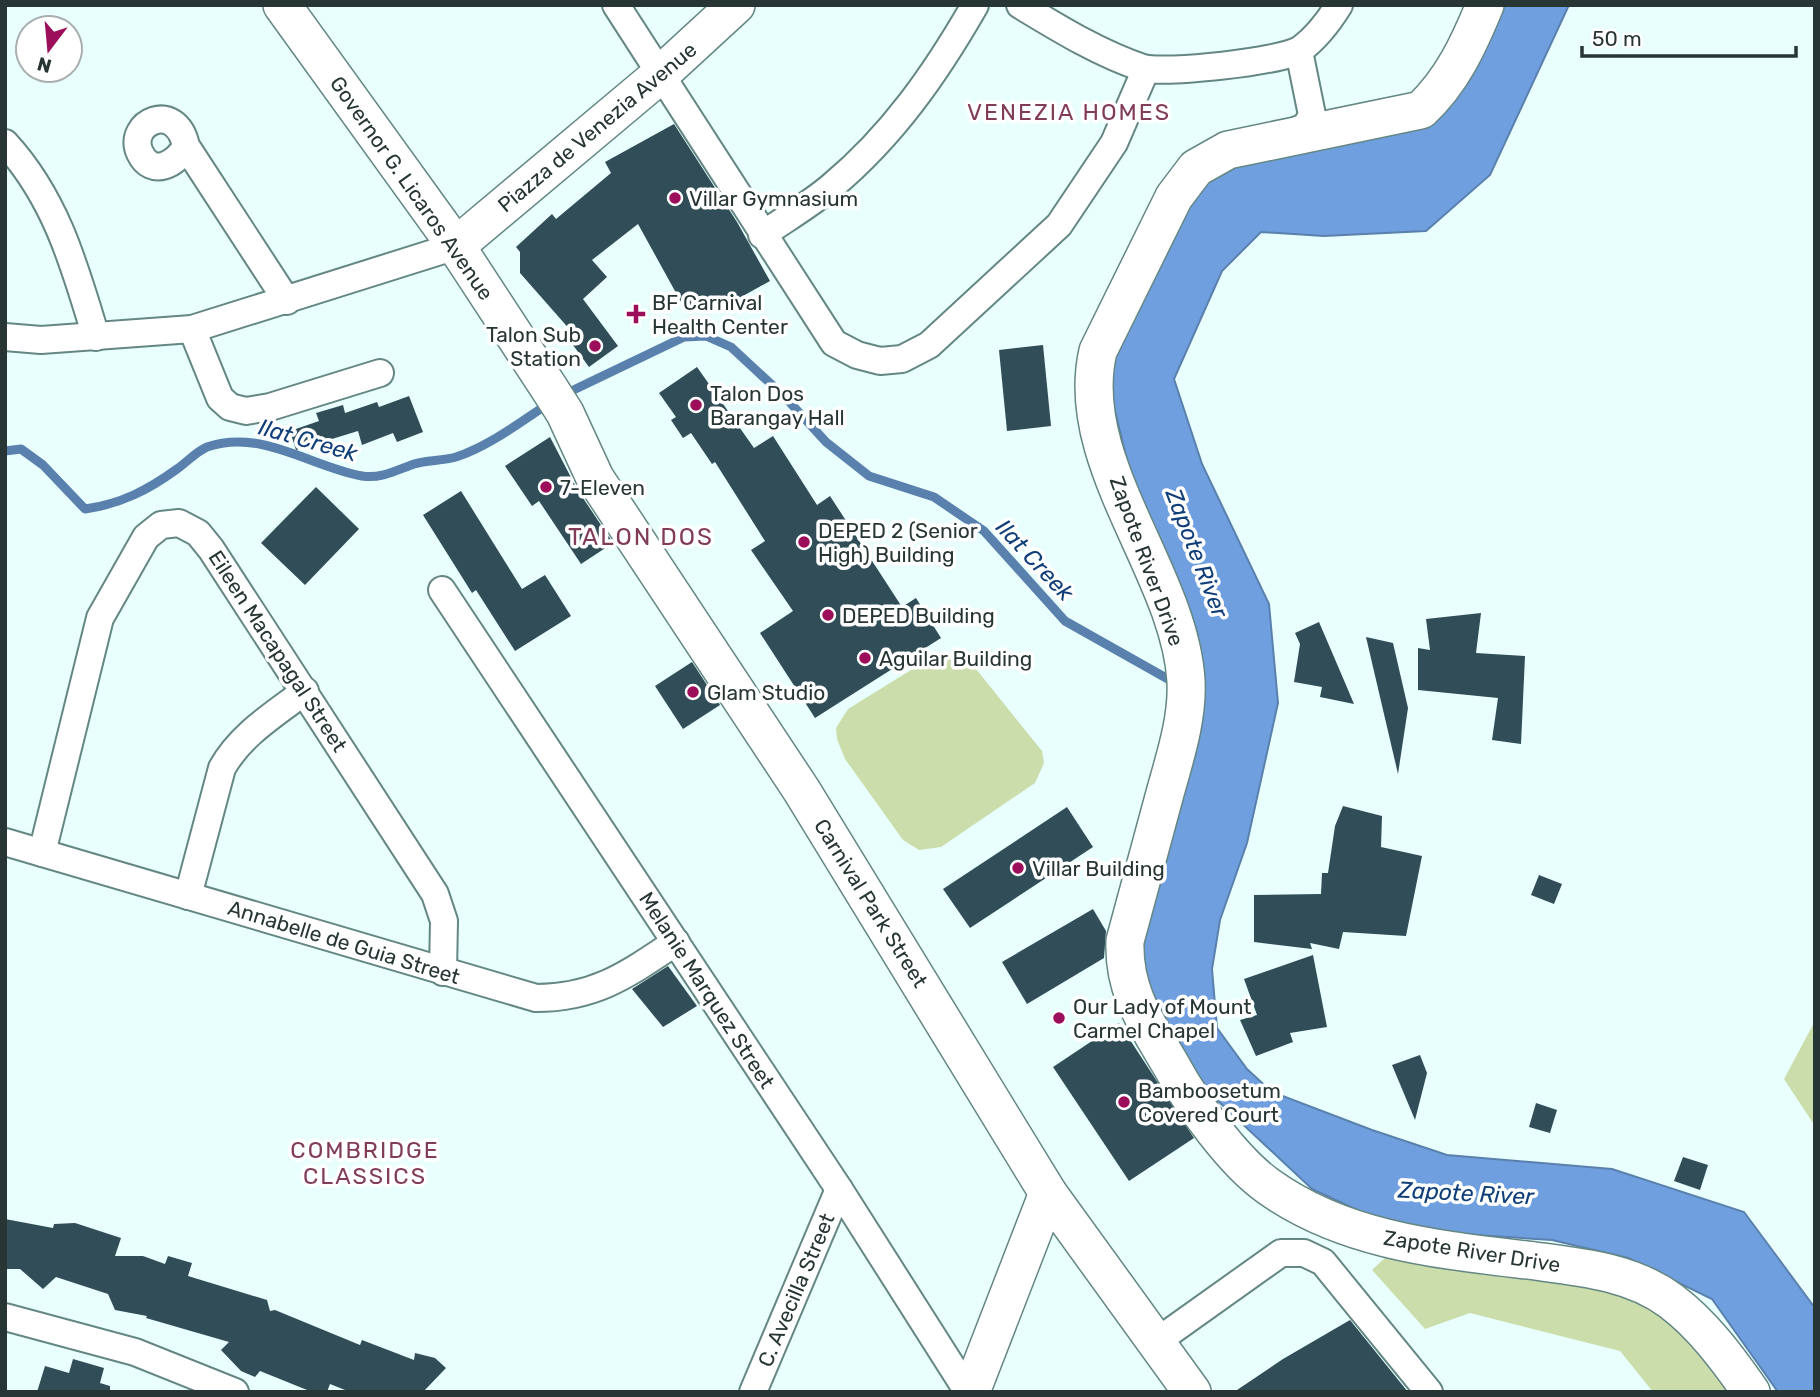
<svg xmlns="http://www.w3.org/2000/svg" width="1820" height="1397" viewBox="0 0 1820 1397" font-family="Rubik,sans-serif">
	<rect width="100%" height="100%" fill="#e8fffd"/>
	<g fill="#ccddac">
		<path d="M 940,652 L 968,659 L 1042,751 L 1044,763 L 1035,783 L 941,847 L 919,850 L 903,840 L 845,759 L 837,739 L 836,728 L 848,709 Z"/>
		<path d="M 1815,1021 L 1815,1126 L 1784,1079 Z"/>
		<path d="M 1388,1255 L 1650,1299 L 1731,1392 L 1653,1392 L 1620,1351 L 1470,1313 L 1425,1329 L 1372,1270 Z"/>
	</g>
	<path fill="#709fe0" stroke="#5a80ad" stroke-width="2" d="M 1497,5 L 1569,5 L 1490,175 L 1426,231 L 1324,236 L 1261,232 L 1222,271 L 1174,379 L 1202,464 L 1269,604 L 1278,703 L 1247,843 L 1220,920 L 1212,969 L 1217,1028 L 1247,1069 L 1272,1092 L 1372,1130 L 1447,1155 L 1612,1169 L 1744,1212 L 1815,1308 L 1815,1392 L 1778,1392 L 1712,1299 L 1628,1258 L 1552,1240 L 1400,1230 L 1312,1189 L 1186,1071 L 1130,952 L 1197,731 L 1198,635 L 1136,496 L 1104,367 L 1214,157 L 1426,122 Z"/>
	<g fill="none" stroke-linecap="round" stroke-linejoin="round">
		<g stroke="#5a80ad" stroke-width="9">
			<path d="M 563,395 L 684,337 L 706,336 L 731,347 L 784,396 L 826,442 L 869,476 L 934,497 L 984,531 L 1065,621 L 1175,683"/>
			<path d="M 5,451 L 21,449 L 43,465 L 85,509 C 121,504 148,490 177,469 C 186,463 197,451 207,447 C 261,428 311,467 362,476 C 381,479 397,470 414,464 C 427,460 442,461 456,457 C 489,446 519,423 548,404"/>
		</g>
	</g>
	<g fill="#304d58">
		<path d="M 674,124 L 737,222 L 770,281 L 716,311 L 686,311 L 638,224 L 592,260 L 607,277 L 583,299 L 618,346 L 589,367 L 573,345 L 579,340 L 520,273 L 520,252 L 516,247 L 552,214 L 556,219 L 611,173 L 605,162 Z"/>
		<path d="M 1043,345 L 1051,426 L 1007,431 L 999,350 Z"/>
		<path d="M 697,367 L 754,448 L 773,436 L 817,505 L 830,496 L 902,607 L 916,598 L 941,638 L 815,718 L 760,633 L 793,611 L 751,550 L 765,541 L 715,462 L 712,464 L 691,433 L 683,438 L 671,420 L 676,417 L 659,393 Z"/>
		<path d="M 409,396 L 423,432 L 397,442 L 393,433 L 362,445 L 358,431 L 296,450 L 290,431 L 319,421 L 316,413 L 343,405 L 345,413 L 377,402 L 379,407 Z"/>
		<path d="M 550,437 L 577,489 L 613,543 L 581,564 L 539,501 L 532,506 L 505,466 Z"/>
		<path d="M 316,487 L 359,529 L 305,585 L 261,543 Z"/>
		<path d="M 461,491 L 522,589 L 545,575 L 571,616 L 515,651 L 476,590 L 472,593 L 423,515 Z"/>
		<path d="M 1481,613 L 1476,653 L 1525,656 L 1521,744 L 1492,740 L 1498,698 L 1418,690 L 1418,648 L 1430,650 L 1426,619 Z"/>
		<path d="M 1319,622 L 1346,685 L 1354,704 L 1320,697 L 1322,687 L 1294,682 L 1300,644 L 1295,633 Z"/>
		<path d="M 1366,637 L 1393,643 L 1408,708 L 1398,774 Z"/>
		<path d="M 692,662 L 720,705 L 683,729 L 655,686 Z"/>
		<path d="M 1343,806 L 1382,816 L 1381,847 L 1422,856 L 1406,936 L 1343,932 L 1339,949 L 1310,943 L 1312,949 L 1254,942 L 1254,895 L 1321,894 L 1322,873 L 1328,873 L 1335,826 Z"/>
		<path d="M 1067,807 L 1093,847 L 970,928 L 943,889 Z"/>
		<path d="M 1539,875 L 1562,884 L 1554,904 L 1531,895 Z"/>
		<path d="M 1093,909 L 1106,931 L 1104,958 L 1027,1004 L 1002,962 Z"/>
		<path d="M 1313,955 L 1327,1027 L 1290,1033 L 1293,1042 L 1256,1056 L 1240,1020 L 1257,1015 L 1244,979 Z"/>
		<path d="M 668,966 L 697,1006 L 663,1027 L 632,989 Z"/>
		<path d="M 1119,1023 L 1194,1138 L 1129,1181 L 1053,1067 Z"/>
		<path d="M 1420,1055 L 1427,1073 L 1415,1120 L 1392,1065 Z"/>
		<path d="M 1536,1103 L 1557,1110 L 1550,1133 L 1529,1127 Z"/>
		<path d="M 1683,1157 L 1708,1165 L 1700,1190 L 1674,1181 Z"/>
		<path d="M 5,1219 L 53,1228 L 54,1224 L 75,1223 L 121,1238 L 115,1256 L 143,1256 L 165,1264 L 168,1256 L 192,1263 L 188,1276 L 267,1300 L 270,1311 L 275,1310 L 360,1345 L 362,1340 L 414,1360 L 415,1353 L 435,1358 L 446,1368 L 423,1392 L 350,1392 L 330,1384 L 327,1392 L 312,1392 L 260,1371 L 255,1377 L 241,1371 L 221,1350 L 229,1342 L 146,1318 L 147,1316 L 115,1310 L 108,1294 L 56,1277 L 43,1289 L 20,1269 L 5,1269 Z"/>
		<path d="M 1350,1320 L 1408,1392 L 1234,1392 L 1283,1359 Z"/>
		<path d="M 73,1359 L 104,1368 L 100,1383 L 110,1386 L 110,1392 L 37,1392 L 45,1366 L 69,1373 Z"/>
	</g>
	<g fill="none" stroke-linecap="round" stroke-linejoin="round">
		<defs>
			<g id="street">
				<path d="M 616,5 L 834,343 L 857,355 L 880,361 L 902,359 L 929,345 L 1059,225 L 1114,143 L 1146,69"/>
				<path d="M 1020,5 C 1058,28 1100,54 1143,68 C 1164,74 1282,62 1301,49 C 1316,38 1329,21 1339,5"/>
				<path d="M 1287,135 L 1306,126 L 1312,115 L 1299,51"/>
				<path d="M 5,143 C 56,198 75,267 96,337"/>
				<path d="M 186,146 C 177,164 152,178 140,153 C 126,123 176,99 186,146 L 287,301"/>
				<path d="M 762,235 C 785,219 811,204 832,186 C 893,135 936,73 975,5"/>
				<path d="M 192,329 L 220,398 L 230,407 L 246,411 L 270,407 L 380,373"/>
				<path d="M 5,337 L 41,340 L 192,329 L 456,246"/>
				<path d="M 442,590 L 839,1189 L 968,1392"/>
				<path d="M 5,842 L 536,998 C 596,998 628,974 676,942"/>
				<path d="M 42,853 L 100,618 L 146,537 L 161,525 L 179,523 L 198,533 L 211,549 L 435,894 L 444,921 L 443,972"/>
				<path d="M 188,896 L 222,768 C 241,734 275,714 305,691"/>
				<path d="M 5,1317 L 135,1352 L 235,1392"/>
				<path d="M 1156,1342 L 1281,1253 L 1304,1253 L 1323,1262 L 1429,1392"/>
				<path d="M 753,1392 L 839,1189"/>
			</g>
			<g id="secondary">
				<path d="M 282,5 L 456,246 L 549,388 L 565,413 L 595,478 L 802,791 L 1048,1193 L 1192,1392"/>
				<path d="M 1485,5 C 1469,44 1452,81 1421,110 L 1228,150 L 1196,168 L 1174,197 L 1098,351 C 1072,462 1180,573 1186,681 C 1188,720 1174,760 1164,797 C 1151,845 1138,893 1125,941 C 1123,992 1147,1024 1172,1067 C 1192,1104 1233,1161 1268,1186 C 1346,1242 1443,1250 1535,1261 C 1581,1267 1632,1272 1671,1301 C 1703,1325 1728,1359 1751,1392"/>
				<path d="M 456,246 L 661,74 L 736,5"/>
				<path d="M 971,1392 L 1048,1193"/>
			</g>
		</defs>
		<use href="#street" stroke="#648784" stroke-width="30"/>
		<use href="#secondary" stroke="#648784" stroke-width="40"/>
		<use href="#street" stroke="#fff" stroke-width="26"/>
		<use href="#secondary" stroke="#fff" stroke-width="37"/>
	</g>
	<g fill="#9d0e5a" stroke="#fff" stroke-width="2.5">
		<circle cx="675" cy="198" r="7"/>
		<path d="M632.5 303.5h7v7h7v7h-7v7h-7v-7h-7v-7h7z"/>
		<circle cx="595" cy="346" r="7"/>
		<circle cx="696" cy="405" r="7"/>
		<circle cx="546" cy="487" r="7"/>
		<circle cx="804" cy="542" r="7"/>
		<circle cx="828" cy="615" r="7"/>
		<circle cx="865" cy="658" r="7"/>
		<circle cx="693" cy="692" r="7"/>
		<circle cx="1018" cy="868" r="7"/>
		<circle cx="1059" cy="1018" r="7"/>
		<circle cx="1124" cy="1102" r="7"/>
	</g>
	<g text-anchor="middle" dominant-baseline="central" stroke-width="7" stroke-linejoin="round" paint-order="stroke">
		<g font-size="21" fill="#273635" stroke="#fff">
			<text transform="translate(597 127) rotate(-40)">Piazza de Venezia Avenue</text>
			<text transform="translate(412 188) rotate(55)">Governor G. Licaros Avenue</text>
			<text transform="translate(1147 561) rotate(70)">Zapote River Drive</text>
			<text transform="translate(278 651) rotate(57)">Eileen Macapagal Street</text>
			<text transform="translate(871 903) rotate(58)">Carnival Park Street</text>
			<text transform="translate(344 942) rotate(17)">Annabelle de Guia Street</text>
			<text transform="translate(707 990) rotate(57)">Melanie Marquez Street</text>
			<text transform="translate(1472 1251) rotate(9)">Zapote River Drive</text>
			<text transform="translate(796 1290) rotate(-67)">C. Avecilla Street</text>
		</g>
		<g font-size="21" fill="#273635" stroke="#fff" text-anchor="start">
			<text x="689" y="198">Villar Gymnasium</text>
			<text x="652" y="302">BF Carnival<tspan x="652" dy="24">Health Center</tspan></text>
			<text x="581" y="334" text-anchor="end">Talon Sub<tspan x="581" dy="24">Station</tspan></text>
			<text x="710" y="393">Talon Dos<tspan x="710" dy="24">Barangay Hall</tspan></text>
			<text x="560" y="487">7-Eleven</text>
			<text x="818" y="530">DEPED 2 (Senior<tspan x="818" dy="24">High) Building</tspan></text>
			<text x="842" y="615">DEPED Building</text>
			<text x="879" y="658">Aguilar Building</text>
			<text x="707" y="692">Glam Studio</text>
			<text x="1032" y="868">Villar Building</text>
			<text x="1073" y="1006">Our Lady of Mount<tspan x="1073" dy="24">Carmel Chapel</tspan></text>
			<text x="1138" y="1090">Bamboosetum<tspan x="1138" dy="24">Covered Court</tspan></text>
		</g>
		<g font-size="23" letter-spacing="2" fill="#813c58" stroke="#fff">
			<text x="1069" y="112">VENEZIA HOMES</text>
			<text x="365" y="1150">COMBRIDGE<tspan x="365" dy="26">CLASSICS</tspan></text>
		</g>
		<g font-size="23" font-style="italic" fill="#0f3e79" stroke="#fff">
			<text transform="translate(308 440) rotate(16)">Ilat Creek</text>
			<text transform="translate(1197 553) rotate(69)">Zapote River</text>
			<text transform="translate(1035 560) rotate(47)">Ilat Creek</text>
			<text transform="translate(1466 1193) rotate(3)">Zapote River</text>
		</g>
		<g font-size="24" letter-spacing="2" fill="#813c58" stroke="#fff">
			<text x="641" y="537">TALON DOS</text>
		</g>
	</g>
	<rect width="1820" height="1397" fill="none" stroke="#273635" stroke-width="14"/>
	<g transform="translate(49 49) rotate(196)"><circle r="33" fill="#ffffff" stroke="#a9afae" stroke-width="2"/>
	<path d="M0-5L12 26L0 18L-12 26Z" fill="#9d0e5a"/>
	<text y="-10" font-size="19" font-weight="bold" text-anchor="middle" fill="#273635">N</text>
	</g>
	<path d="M1582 46v10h214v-10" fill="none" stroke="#273635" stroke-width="3.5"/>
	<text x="1592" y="46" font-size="21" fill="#273635" stroke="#ffffff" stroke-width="5" paint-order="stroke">50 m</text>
</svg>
